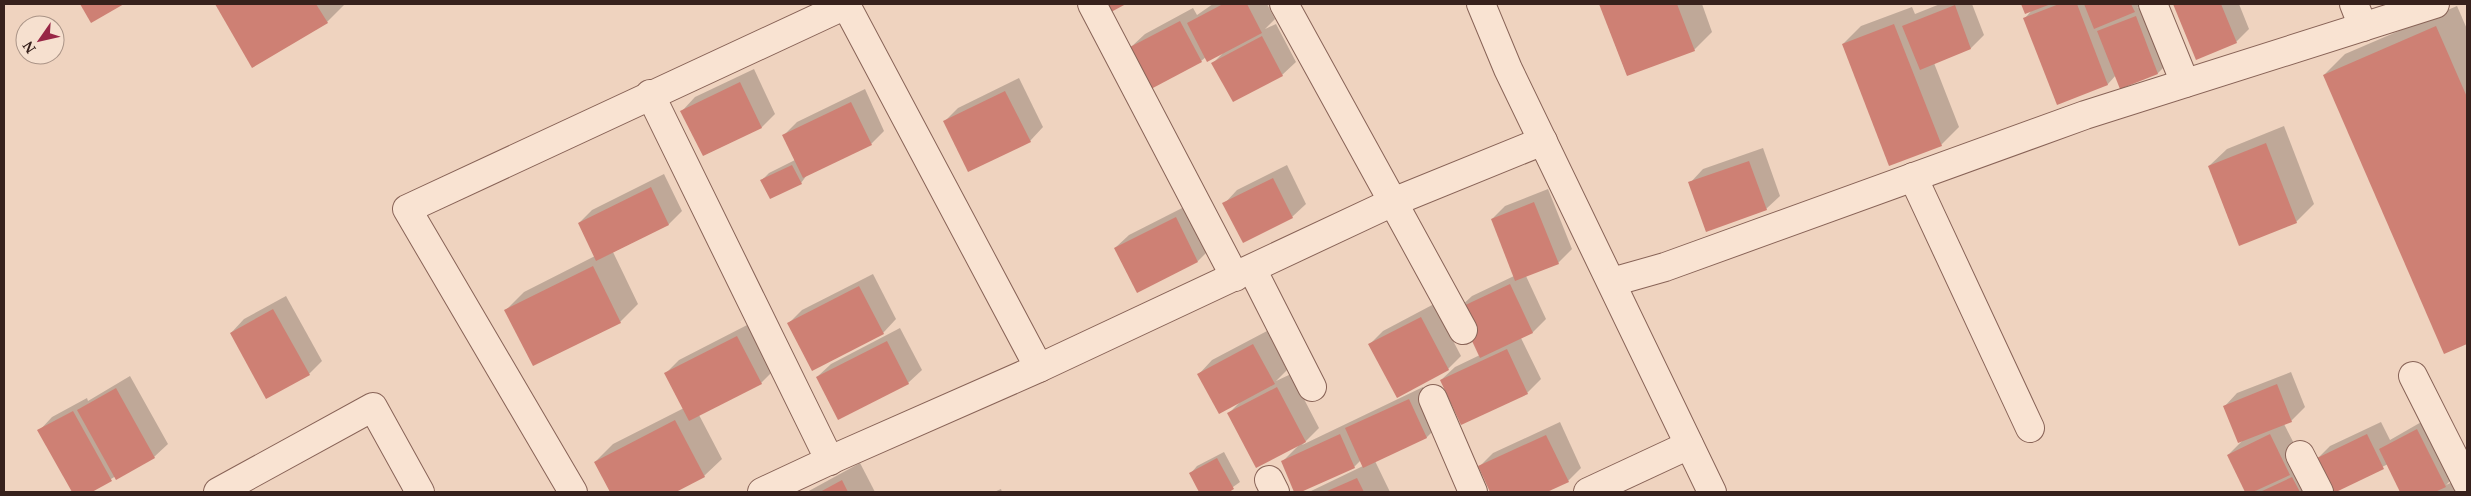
<svg xmlns="http://www.w3.org/2000/svg" width="2471" height="496" viewBox="0 0 2471 496" font-family="'Noto Serif',serif">
	<rect width="100%" height="100%" fill="#efd3bf"/>
	<g fill="#0003">
		<path d="M 216,4 L 345,4 L 327,22 L 253,66 Z"/>
		<path d="M 1213,4 L 1267,4 L 1275,19 L 1265,29 L 1276,24 L 1296,62 L 1282,75 L 1213,63 L 1223,53 L 1206,57 L 1201,61 L 1131,47 L 1145,34 L 1193,8 L 1197,15 Z"/>
		<path d="M 1600,4 L 1702,4 L 1712,32 L 1694,50 L 1627,75 Z"/>
		<path d="M 1940,4 L 1972,4 L 1984,35 L 1971,48 L 1934,63 L 1959,127 L 1941,145 L 1843,44 L 1861,26 L 1912,7 L 1915,14 Z"/>
		<path d="M 2023,4 L 2142,4 L 2137,8 L 2149,4 L 2171,60 L 2158,73 L 2116,75 L 2108,84 L 2058,103 L 2025,18 L 2033,9 L 2026,12 Z"/>
		<path d="M 2175,4 L 2239,4 L 2249,29 L 2236,42 L 2197,58 Z"/>
		<path d="M 2457,6 L 2467,29 L 2467,342 L 2445,352 L 2324,75 L 2345,54 Z"/>
		<path d="M 754,69 L 775,114 L 762,127 L 704,155 L 682,111 L 695,97 Z"/>
		<path d="M 1019,78 L 1043,127 L 1030,141 L 945,121 L 958,108 Z"/>
		<path d="M 865,89 L 884,131 L 871,144 L 807,175 L 801,183 L 762,180 L 769,173 L 795,160 L 784,135 L 797,122 Z"/>
		<path d="M 2284,126 L 2314,204 L 2296,222 L 2209,166 L 2227,149 Z"/>
		<path d="M 1763,148 L 1780,196 L 1766,209 L 1690,183 L 1703,169 Z"/>
		<path d="M 1287,165 L 1306,204 L 1292,217 L 1224,204 L 1237,190 Z"/>
		<path d="M 664,174 L 682,211 L 669,224 L 613,252 L 638,304 L 620,322 L 506,310 L 524,292 L 595,256 L 579,223 L 592,210 Z"/>
		<path d="M 1548,189 L 1572,249 L 1558,263 L 1526,276 L 1546,319 L 1533,332 L 1521,338 L 1541,379 L 1527,393 L 1441,380 L 1455,367 L 1480,355 L 1458,309 L 1472,296 L 1514,276 L 1492,219 L 1505,206 Z"/>
		<path d="M 1190,204 L 1211,248 L 1198,261 L 1115,248 L 1129,235 Z"/>
		<path d="M 873,274 L 896,319 L 883,333 L 789,323 L 802,310 Z"/>
		<path d="M 286,296 L 322,361 L 309,374 L 231,333 L 244,319 Z"/>
		<path d="M 1434,304 L 1461,356 L 1448,369 L 1370,344 L 1383,331 Z"/>
		<path d="M 751,323 L 774,370 L 761,383 L 699,415 L 722,459 L 704,476 L 673,492 L 611,492 L 595,462 L 613,444 L 684,408 L 666,373 L 679,360 Z"/>
		<path d="M 900,328 L 922,370 L 908,383 L 817,377 L 831,364 Z"/>
		<path d="M 1267,331 L 1287,370 L 1276,381 L 1291,374 L 1319,428 L 1302,445 L 1423,387 L 1440,424 L 1427,437 L 1375,461 L 1390,492 L 1309,492 L 1363,466 L 1361,460 L 1354,467 L 1296,492 L 1282,462 L 1298,446 L 1228,414 L 1240,402 L 1199,374 L 1212,360 Z"/>
		<path d="M 2291,372 L 2305,407 L 2291,421 L 2284,424 L 2319,492 L 2254,492 L 2257,489 L 2246,492 L 2228,455 L 2243,440 L 2224,407 L 2237,393 Z"/>
		<path d="M 130,376 L 168,444 L 154,457 L 116,476 L 89,492 L 73,492 L 39,431 L 52,417 L 87,398 L 88,401 Z"/>
		<path d="M 2430,417 L 2458,473 L 2446,485 L 2459,479 L 2466,492 L 2402,492 L 2388,464 L 2333,492 L 2317,459 L 2330,446 L 2381,422 L 2390,440 Z"/>
		<path d="M 1560,422 L 1581,468 L 1568,481 L 1544,492 L 1492,492 L 1480,466 L 1493,453 Z"/>
		<path d="M 1224,452 L 1240,482 L 1226,492 L 1201,492 L 1191,473 L 1197,466 Z"/>
		<path d="M 860,463 L 875,492 L 807,492 Z"/>
		<path d="M 1001,489 L 1002,492 L 994,492 Z"/>
	</g>
	<g fill="#ce8074">
		<path d="M 80,4 L 124,4 L 91,23 Z"/>
		<path d="M 215,4 L 316,4 L 328,23 L 252,68 Z"/>
		<path d="M 1106,4 L 1126,4 L 1111,12 Z"/>
		<path d="M 1223,4 L 1247,4 L 1262,33 L 1207,62 L 1187,23 Z"/>
		<path d="M 1599,4 L 1677,4 L 1695,51 L 1627,76 Z"/>
		<path d="M 2021,4 L 2051,4 L 2025,14 Z"/>
		<path d="M 2059,4 L 2077,4 L 2108,85 L 2057,105 L 2023,18 Z"/>
		<path d="M 2084,4 L 2131,4 L 2135,12 L 2094,29 Z"/>
		<path d="M 2173,4 L 2221,4 L 2237,43 L 2196,60 Z"/>
		<path d="M 1955,5 L 1971,49 L 1920,70 L 1902,26 Z"/>
		<path d="M 2136,16 L 2158,74 L 2120,89 L 2097,31 Z"/>
		<path d="M 1180,21 L 1202,62 L 1151,89 L 1130,47 Z"/>
		<path d="M 1894,24 L 1942,146 L 1889,166 L 1842,44 Z"/>
		<path d="M 2436,26 L 2467,97 L 2467,344 L 2444,354 L 2323,75 Z"/>
		<path d="M 1262,36 L 1283,76 L 1233,102 L 1211,63 Z"/>
		<path d="M 740,82 L 762,128 L 703,156 L 680,111 Z"/>
		<path d="M 1005,91 L 1031,142 L 968,172 L 943,121 Z"/>
		<path d="M 851,102 L 872,145 L 803,178 L 782,135 Z"/>
		<path d="M 2266,143 L 2297,223 L 2239,246 L 2208,166 Z"/>
		<path d="M 1749,161 L 1767,210 L 1706,232 L 1688,182 Z"/>
		<path d="M 792,165 L 802,184 L 770,199 L 760,180 Z"/>
		<path d="M 1273,178 L 1293,218 L 1243,243 L 1222,203 Z"/>
		<path d="M 651,187 L 669,225 L 596,261 L 578,223 Z"/>
		<path d="M 1534,202 L 1559,264 L 1515,281 L 1491,219 Z"/>
		<path d="M 1176,217 L 1198,262 L 1137,293 L 1114,248 Z"/>
		<path d="M 593,266 L 621,323 L 533,366 L 504,310 Z"/>
		<path d="M 1510,284 L 1533,333 L 1480,358 L 1457,309 Z"/>
		<path d="M 859,286 L 884,334 L 812,371 L 787,323 Z"/>
		<path d="M 273,309 L 310,375 L 266,399 L 230,333 Z"/>
		<path d="M 1421,317 L 1449,370 L 1397,398 L 1368,344 Z"/>
		<path d="M 737,336 L 762,384 L 689,421 L 664,373 Z"/>
		<path d="M 887,341 L 909,384 L 838,420 L 816,377 Z"/>
		<path d="M 1253,344 L 1275,384 L 1219,414 L 1197,374 Z"/>
		<path d="M 1507,349 L 1528,394 L 1461,425 L 1440,380 Z"/>
		<path d="M 2277,384 L 2292,422 L 2238,443 L 2223,406 Z"/>
		<path d="M 1277,387 L 1306,442 L 1256,468 L 1227,413 Z"/>
		<path d="M 116,388 L 155,458 L 116,480 L 77,410 Z"/>
		<path d="M 1409,399 L 1427,438 L 1363,468 L 1345,428 Z"/>
		<path d="M 73,411 L 112,481 L 92,492 L 72,492 L 37,430 Z"/>
		<path d="M 675,420 L 705,477 L 676,492 L 610,492 L 594,462 Z"/>
		<path d="M 2417,429 L 2446,487 L 2435,492 L 2400,492 L 2379,449 Z"/>
		<path d="M 1340,434 L 1355,468 L 1301,492 L 1294,492 L 1281,461 Z"/>
		<path d="M 2270,434 L 2290,475 L 2253,492 L 2245,492 L 2227,455 Z"/>
		<path d="M 2367,434 L 2384,469 L 2336,492 L 2332,492 L 2315,459 Z"/>
		<path d="M 1546,435 L 1569,482 L 1547,492 L 1490,492 L 1478,466 Z"/>
		<path d="M 1217,458 L 1234,489 L 1229,492 L 1199,492 L 1189,473 Z"/>
		<path d="M 2292,477 L 2300,492 L 2260,492 Z"/>
		<path d="M 1357,478 L 1364,492 L 1325,492 Z"/>
		<path d="M 842,480 L 848,492 L 820,492 Z"/>
	</g>
	<g fill="none" stroke-linecap="round" stroke-linejoin="round">
		<defs>
			<g id="street">
				<path d="M 1092,4 L 1235,277"/>
				<path d="M 1284,4 L 1393,202 L 1543,141"/>
				<path d="M 1481,4 L 1508,69 L 1712,492"/>
				<path d="M 2153,4 L 2185,83"/>
				<path d="M 2354,4 L 2363,27"/>
				<path d="M 846,5 L 1039,368"/>
				<path d="M 650,94 L 830,461"/>
				<path d="M 1913,177 L 2030,428"/>
				<path d="M 1252,269 L 1312,387"/>
				<path d="M 1612,282 L 1665,267 L 2085,115 L 2435,4"/>
				<path d="M 2413,376 L 2467,483"/>
				<path d="M 1433,399 L 1473,492"/>
				<path d="M 2300,455 L 2319,492"/>
				<path d="M 1269,480 L 1275,492"/>
				<path d="M 218,492 L 373,407 L 420,492"/>
				<path d="M 573,492 L 407,209 L 848,4"/>
				<path d="M 762,492 L 837,457 L 1039,368 L 1393,202 L 1463,330"/>
				<path d="M 1588,492 L 1689,445"/>
			</g>
		</defs>
		<use href="#street" stroke="#886357" stroke-width="30"/>
		<use href="#street" stroke="#f9e3d2" stroke-width="28"/>
	</g>
	<rect width="2471" height="496" fill="none" stroke="#37211c" stroke-width="10"/>
	<g transform="translate(40 40) rotate(236)"><circle r="24" fill="#f6e0cf" stroke="#aa9487"/>
	<path d="M0-4L9 19L0 12L-9 19Z" fill="#982646"/>
	<text y="-8" font-size="14" font-weight="bold" text-anchor="middle" fill="#37211c">N</text>
	</g>
</svg>
